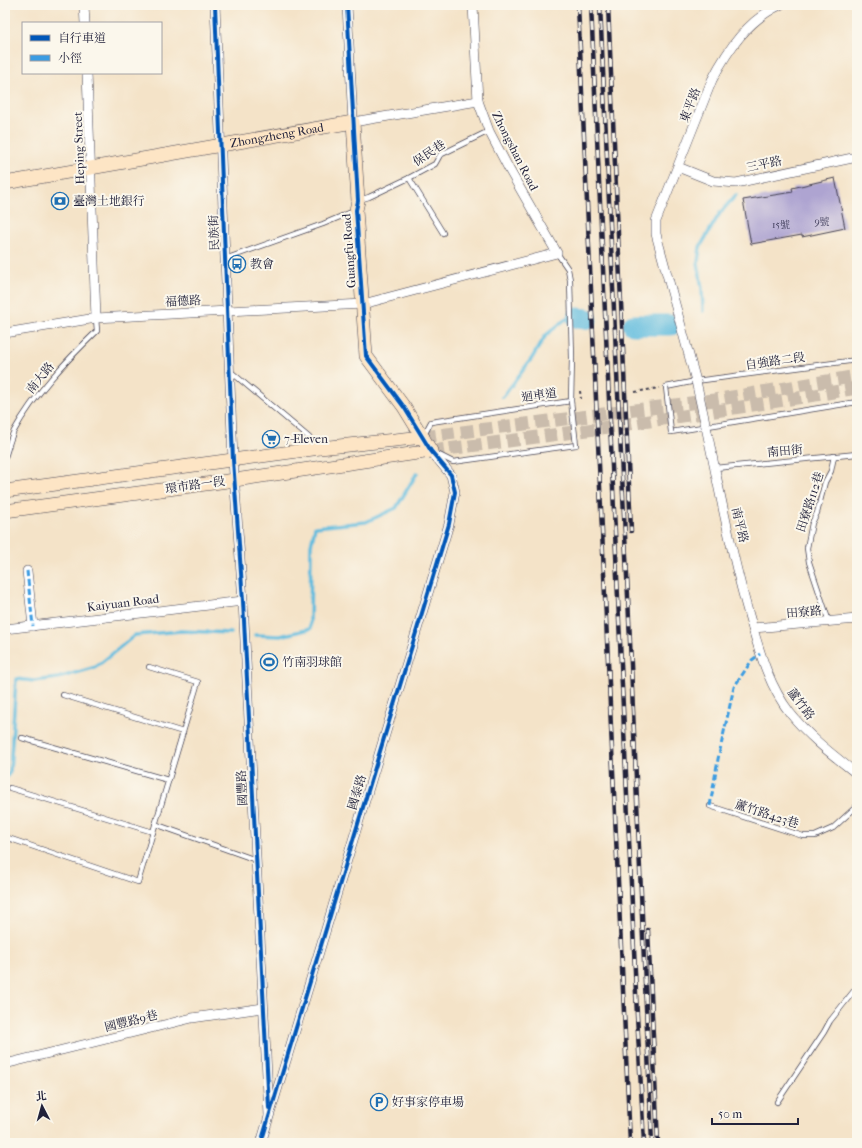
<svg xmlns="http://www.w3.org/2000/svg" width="862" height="1148" viewBox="0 0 862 1148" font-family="'IM FELL French Canon','Noto Serif TC',serif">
	<rect width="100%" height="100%" fill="#fbf7ec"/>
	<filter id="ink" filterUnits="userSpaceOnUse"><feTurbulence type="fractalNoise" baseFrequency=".025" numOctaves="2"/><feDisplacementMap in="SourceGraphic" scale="8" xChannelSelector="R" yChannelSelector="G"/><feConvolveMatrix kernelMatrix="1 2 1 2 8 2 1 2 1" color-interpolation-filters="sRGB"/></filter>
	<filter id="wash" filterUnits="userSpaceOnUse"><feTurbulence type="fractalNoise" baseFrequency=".012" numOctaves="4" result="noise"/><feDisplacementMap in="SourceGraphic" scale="16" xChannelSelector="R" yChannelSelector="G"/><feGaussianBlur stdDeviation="0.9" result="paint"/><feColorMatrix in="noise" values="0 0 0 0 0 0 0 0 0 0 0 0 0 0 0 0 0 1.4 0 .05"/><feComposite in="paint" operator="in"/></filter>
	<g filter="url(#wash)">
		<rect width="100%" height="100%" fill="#f4e3c8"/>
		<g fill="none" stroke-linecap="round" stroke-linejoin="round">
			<g stroke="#60bcde" stroke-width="3.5">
				<path d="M 703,311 L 702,289 L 698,262 L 700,247 L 720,213 L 736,195"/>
				<path d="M 503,397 L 532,358 L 546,335 L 567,318"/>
				<path d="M 255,635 L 280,636 L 310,629 L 311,545 L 315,527 L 366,522 L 396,508 L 417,473"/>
				<path d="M 5,779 L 10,772 L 16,679 L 34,681 L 58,678 L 96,667 L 135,635 L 181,631 L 231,633"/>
			</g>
			<g stroke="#60bcde" stroke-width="21">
				<path d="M 577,318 L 587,319"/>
				<path d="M 633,325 L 671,325"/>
			</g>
		</g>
		<g id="blocks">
			<path fill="#aea4d1" d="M 835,178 L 845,228 L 802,237 L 802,235 L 751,244 L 743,200 L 793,192 L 792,188 Z"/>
		</g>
	</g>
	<g filter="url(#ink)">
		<use href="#blocks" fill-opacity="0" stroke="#423f50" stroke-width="1"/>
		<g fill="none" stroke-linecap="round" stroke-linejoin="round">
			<g stroke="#cabcac" stroke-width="13" stroke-dasharray="13 6" stroke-linecap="butt">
				<path d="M 423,437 L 714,400 L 857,376"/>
				<path d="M 431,451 C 574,433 715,412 857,388"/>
			</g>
			<defs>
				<g id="lane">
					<path d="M 409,178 L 443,233"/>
					<path d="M 359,200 L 369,197 L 409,178 L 435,164 L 440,155 L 489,131"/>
					<path d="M 225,259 L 323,224 L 354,211"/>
					<path d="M 230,371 L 318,445"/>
					<path d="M 666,387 L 696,381 L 857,360"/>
					<path d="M 671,432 L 857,402"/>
					<path d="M 424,435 L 431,422 L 571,401 L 572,358 L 570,280 L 568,269 L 557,253"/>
					<path d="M 437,454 L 453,462 L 576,445"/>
					<path d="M 5,457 C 8,449 10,439 14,431 C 35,393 67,360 97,331 L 96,318"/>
					<path d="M 715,468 L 857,454"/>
					<path d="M 829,622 L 809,562 L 807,548 L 812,523 L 817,513 L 825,482 L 831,471 L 834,456"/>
					<path d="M 63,695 L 183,732"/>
					<path d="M 22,738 L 168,780"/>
					<path d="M 10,788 L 153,832"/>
					<path d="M 710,806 L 803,836 L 815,836 L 833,828 L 857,806"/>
					<path d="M 155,824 L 256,860"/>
					<path d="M 5,837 L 138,882 L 198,682 L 149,667"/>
					<path d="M 777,1102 L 824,1032 L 830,1021 L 857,987"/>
				</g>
				<g id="street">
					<path d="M 84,5 L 85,23"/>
					<path d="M 215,5 L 233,460 L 243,601 L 269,1115"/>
					<path d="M 347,5 L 353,122 L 478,101"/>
					<path d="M 87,73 L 96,318"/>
					<path d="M 678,167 L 713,181 L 736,183 L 857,157"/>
					<path d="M 5,333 L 96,318 L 363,304 L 557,253 L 510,171 L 489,131 L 478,101 L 473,5"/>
					<path d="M 696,381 L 656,234 L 656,221 L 712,80 C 728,49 748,20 780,5"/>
					<path d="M 706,427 C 720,492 732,558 751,622 C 760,653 769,686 790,713 C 809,737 833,755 857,774"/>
					<path d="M 27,571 L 33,626"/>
					<path d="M 753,628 L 857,619"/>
					<path d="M 5,629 L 243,601"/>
					<path d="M 5,1064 L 192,1018 L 263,1008"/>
					<path d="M 261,1143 L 449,524 L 455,492 L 451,475 L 431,451"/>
				</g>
				<g id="secondary">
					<path id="s1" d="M 5,183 L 353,122 L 358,201 L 356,210 L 366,356 L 404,407 L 431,451 L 235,480 L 5,511"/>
					<path d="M 5,491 L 320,448 L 423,437"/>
				</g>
			</defs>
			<use href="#lane" stroke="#423f50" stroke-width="6"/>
			<use href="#street" stroke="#423f50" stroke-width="10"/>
			<use href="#secondary" stroke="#423f50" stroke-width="14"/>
			<g stroke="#423f50" stroke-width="2" stroke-dasharray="3 3" stroke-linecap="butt">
				<path d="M 580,391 L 581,399"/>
				<path d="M 635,392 L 659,388"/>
			</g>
			<use href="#lane" stroke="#fff" stroke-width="4.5"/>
			<use href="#street" stroke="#fff" stroke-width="9"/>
			<use href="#secondary" stroke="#fde5c5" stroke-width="13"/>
			<defs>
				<g id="rail">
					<path d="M 578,5 L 630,1143"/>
					<path d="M 591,5 L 637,1015 L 644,1143"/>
					<path d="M 600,5 L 616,353 L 628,596 L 652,1143"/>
					<path d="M 608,5 L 631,531"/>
					<path d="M 648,930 L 658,1143"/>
				</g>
			</defs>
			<use href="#rail" stroke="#22223b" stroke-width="4.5"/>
			<use href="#rail" stroke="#fbf7ec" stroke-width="3" stroke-dasharray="9" stroke-linecap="butt"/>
			<defs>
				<g id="lane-bridge">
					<path d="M 666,387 L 671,432"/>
					<path d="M 571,401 L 576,445"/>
				</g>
				<path id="street-bridge" d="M 696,381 L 706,427"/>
			</defs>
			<use href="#lane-bridge" stroke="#423f50" stroke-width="6" stroke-linecap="butt"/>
			<use href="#street-bridge" stroke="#423f50" stroke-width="10" stroke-linecap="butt"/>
			<use href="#lane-bridge" stroke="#fff" stroke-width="4.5"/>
			<use href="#street-bridge" stroke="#fff" stroke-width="9"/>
			<g stroke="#3c9ce2" stroke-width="3" stroke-dasharray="6 3" stroke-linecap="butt">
				<path d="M 27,571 L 33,626"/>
				<path d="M 710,806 L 718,759 L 734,687 L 752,660 L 760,654"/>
			</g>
			<defs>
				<g id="cycleway">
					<path d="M 215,5 L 233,460 L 243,601 L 269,1108"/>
					<path d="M 261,1143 L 449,524 L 455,492 L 451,475 L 431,451 L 404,407 L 366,356 L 356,210 L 358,201 L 347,5"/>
				</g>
			</defs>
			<use href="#cycleway" stroke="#fbf7ec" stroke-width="6"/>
			<use href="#cycleway" stroke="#0057b8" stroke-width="4"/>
		</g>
	</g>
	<defs>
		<symbol id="bank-ring" viewBox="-11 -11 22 22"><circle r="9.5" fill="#fbf7ec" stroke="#1f6fb2" stroke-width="1.5"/><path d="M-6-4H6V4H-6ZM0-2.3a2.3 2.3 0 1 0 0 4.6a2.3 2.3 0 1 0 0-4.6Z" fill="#1f6fb2"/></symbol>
		<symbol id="bus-ring" viewBox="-11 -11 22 22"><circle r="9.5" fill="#fbf7ec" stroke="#1f6fb2" stroke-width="1.5"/><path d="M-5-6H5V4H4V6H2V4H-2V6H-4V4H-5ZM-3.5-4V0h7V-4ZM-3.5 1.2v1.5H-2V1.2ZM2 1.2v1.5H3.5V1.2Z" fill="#1f6fb2"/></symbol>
		<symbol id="supermarket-ring" viewBox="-11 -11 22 22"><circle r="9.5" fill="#fbf7ec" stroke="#1f6fb2" stroke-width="1.5"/><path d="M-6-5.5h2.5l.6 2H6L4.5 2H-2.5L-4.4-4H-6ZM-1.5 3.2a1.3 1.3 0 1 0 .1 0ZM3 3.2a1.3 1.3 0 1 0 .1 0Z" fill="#1f6fb2"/></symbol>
		<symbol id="stadium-ring" viewBox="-11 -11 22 22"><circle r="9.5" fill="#fbf7ec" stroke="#1f6fb2" stroke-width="1.5"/><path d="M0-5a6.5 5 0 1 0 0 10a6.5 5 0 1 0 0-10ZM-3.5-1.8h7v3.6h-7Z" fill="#1f6fb2"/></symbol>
		<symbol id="parking-ring" viewBox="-11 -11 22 22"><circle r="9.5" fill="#fbf7ec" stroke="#1f6fb2" stroke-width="1.5"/><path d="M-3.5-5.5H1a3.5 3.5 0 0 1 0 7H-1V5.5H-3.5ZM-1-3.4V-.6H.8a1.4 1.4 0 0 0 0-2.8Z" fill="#1f6fb2"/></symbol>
	</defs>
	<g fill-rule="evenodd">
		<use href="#bank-ring" x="50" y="191" width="20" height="20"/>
		<use href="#bus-ring" x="227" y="254" width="20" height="20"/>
		<use href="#supermarket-ring" x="261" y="429" width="20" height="20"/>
		<use href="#stadium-ring" x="259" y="652" width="20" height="20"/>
		<use href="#parking-ring" x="369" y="1092" width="20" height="20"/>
	</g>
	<g text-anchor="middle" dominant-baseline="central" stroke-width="4" stroke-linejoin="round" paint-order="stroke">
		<g font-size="10" fill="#454260">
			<text x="822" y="222">9號</text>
			<text x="781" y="225">15號</text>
		</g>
		<g font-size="12" fill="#22223b" stroke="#fbf7ec">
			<text transform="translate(690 105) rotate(-69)">東平路</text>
			<text stroke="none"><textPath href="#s1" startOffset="276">Zhongzheng Road</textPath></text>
			<text transform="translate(79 148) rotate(-92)">Heping Street</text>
			<text transform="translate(515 151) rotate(63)">Zhongshan Road</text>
			<text transform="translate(429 153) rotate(-34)">保民巷</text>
			<text transform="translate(764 164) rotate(-12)">三平路</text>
			<text transform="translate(214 233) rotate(-92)">民族街</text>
			<text transform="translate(349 251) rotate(-94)">Guangfu Road</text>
			<text transform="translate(183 301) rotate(-3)">福德路</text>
			<text transform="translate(775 361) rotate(-8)">自強路二段</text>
			<text transform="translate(40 378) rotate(-51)">南大路</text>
			<text transform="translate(539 395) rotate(-8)">迴車道</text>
			<text transform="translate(785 451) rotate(-5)">南田街</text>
			<text transform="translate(195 485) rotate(-8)">環市路一段</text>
			<text transform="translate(810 502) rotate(-72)">田寮路112巷</text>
			<text transform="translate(740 525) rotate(77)">南平路</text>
			<text transform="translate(123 603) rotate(-7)">Kaiyuan Road</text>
			<text transform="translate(804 612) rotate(-5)">田寮路</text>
			<text transform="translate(801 704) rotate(53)">蘆竹路</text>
			<text transform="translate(242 788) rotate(-93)">國豐路</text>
			<text transform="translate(357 792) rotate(-73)">國泰路</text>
			<text transform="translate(767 814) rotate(18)">蘆竹路423巷</text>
			<text transform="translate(131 1021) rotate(-14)">國豐路9巷</text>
		</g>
		<g font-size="12" fill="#22223b" stroke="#fbf7ec" text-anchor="start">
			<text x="73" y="201">臺灣土地銀行</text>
			<text x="250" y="264">教會</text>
			<text x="284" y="439">7-Eleven</text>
			<text x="282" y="662">竹南羽球館</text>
			<text x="392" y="1102">好事家停車場</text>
		</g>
	</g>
	<rect width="862" height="1148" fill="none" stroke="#fbf7ec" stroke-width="20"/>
	<rect x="22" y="22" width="140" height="52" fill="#fbf7ec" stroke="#a4a2a5"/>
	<rect x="30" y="35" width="20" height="6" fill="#0057b8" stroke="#a4a2a5"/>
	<text x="58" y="42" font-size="12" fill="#22223b">自行車道</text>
	<rect x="30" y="55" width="20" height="6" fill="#3c9ce2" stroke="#a4a2a5"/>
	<text x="58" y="62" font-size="12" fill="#22223b">小徑</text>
	<g transform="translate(42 1106) rotate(354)" stroke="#fbf7ec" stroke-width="3" paint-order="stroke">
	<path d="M0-3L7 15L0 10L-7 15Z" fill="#22223b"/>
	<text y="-6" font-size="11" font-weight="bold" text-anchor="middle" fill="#22223b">北</text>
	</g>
	<path d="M712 1118v6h86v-6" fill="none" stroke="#22223b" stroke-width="2"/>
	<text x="718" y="1118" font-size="12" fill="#22223b" stroke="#fbf7ec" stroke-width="3" paint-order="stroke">50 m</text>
</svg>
